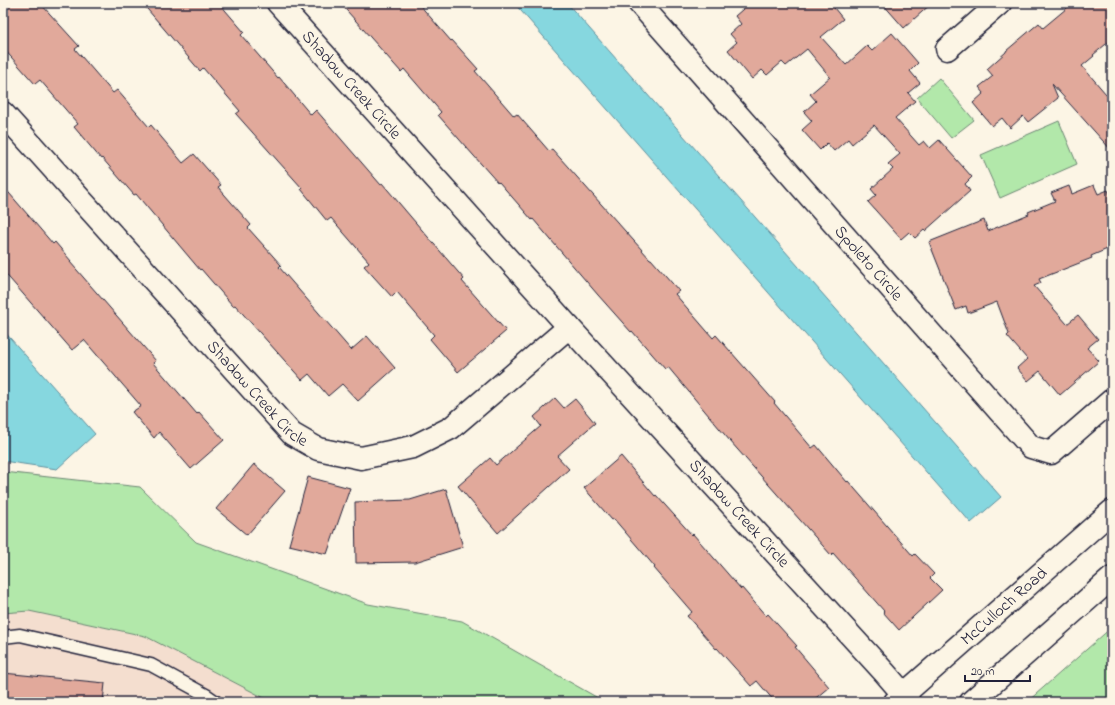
<svg xmlns="http://www.w3.org/2000/svg" width="1115" height="705" viewBox="0 0 1115 705" font-family="'Indie Flower',sans-serif">
	<rect width="100%" height="100%" fill="#fcf5e5"/>
	<filter id="ink" filterUnits="userSpaceOnUse"><feTurbulence type="fractalNoise" baseFrequency=".025" numOctaves="2"/><feDisplacementMap in="SourceGraphic" scale="8" xChannelSelector="R" yChannelSelector="G"/><feConvolveMatrix kernelMatrix="1 2 1 2 8 2 1 2 1" color-interpolation-filters="sRGB"/></filter>
	<g filter="url(#ink)">
		<path fill="#f4decf" d="M 29,611 L 145,636 L 272,702 L 3,702 L 3,613 Z"/>
		<g fill="#b2e8aa" stroke="#6a8572">
			<path d="M 939,78 L 974,120 L 951,138 L 917,98 Z"/>
			<path d="M 1059,121 L 1077,164 L 1000,198 L 981,155 Z"/>
			<path d="M 3,472 L 140,487 L 196,542 L 368,604 L 462,621 L 605,702 L 272,702 L 145,636 L 29,611 L 3,613 Z"/>
			<path d="M 1112,627 L 1112,702 L 1027,702 Z"/>
		</g>
		<g fill="#86d7df" stroke="#5e8f9d">
			<path d="M 514,3 L 567,3 L 1001,497 L 971,523 Z"/>
			<path d="M 3,330 L 95,434 L 57,469 L 3,461 Z"/>
		</g>
		<g fill="#e1a99b" stroke="#22223b">
			<path d="M 3,3 L 40,3 L 79,46 L 75,49 L 113,93 L 117,90 L 149,127 L 151,125 L 183,163 L 194,154 L 221,185 L 218,187 L 251,225 L 248,228 L 281,265 L 279,267 L 351,350 L 367,336 L 395,368 L 358,401 L 342,384 L 328,396 L 309,374 L 302,380 L 235,305 L 233,306 L 201,269 L 200,270 L 136,194 L 134,195 L 102,158 L 101,159 L 74,127 L 78,124 L 40,80 L 35,84 L 3,48 Z"/>
			<path d="M 142,3 L 219,3 L 244,32 L 241,35 L 278,78 L 279,77 L 311,115 L 316,110 L 381,185 L 382,183 L 410,216 L 464,279 L 462,281 L 506,331 L 458,372 L 430,339 L 434,335 L 397,292 L 392,297 L 364,266 L 369,262 L 331,218 L 327,221 L 301,189 L 302,188 L 236,114 L 240,111 L 203,68 L 200,71 Z"/>
			<path d="M 340,3 L 418,3 L 451,41 L 452,40 L 478,69 L 475,71 L 514,116 L 517,114 L 549,151 L 552,149 L 650,259 L 651,259 L 679,291 L 675,294 L 713,338 L 716,335 L 775,402 L 774,403 L 812,448 L 816,445 L 847,482 L 848,481 L 913,556 L 915,554 L 934,574 L 930,578 L 942,590 L 899,630 L 883,612 L 884,611 L 833,553 L 831,555 L 730,441 L 668,367 L 665,369 L 632,331 L 631,332 L 598,295 L 533,219 L 532,220 L 499,182 L 498,183 L 466,147 L 438,115 L 441,112 L 404,69 L 401,72 Z"/>
			<path d="M 750,3 L 830,3 L 843,19 L 821,37 L 846,65 L 867,46 L 872,51 L 892,33 L 918,63 L 910,71 L 920,83 L 908,93 L 915,101 L 895,118 L 919,145 L 924,141 L 930,148 L 939,140 L 972,177 L 965,184 L 970,191 L 925,231 L 924,230 L 915,238 L 909,232 L 901,239 L 868,202 L 876,195 L 871,189 L 893,169 L 888,164 L 900,154 L 874,125 L 852,144 L 848,139 L 834,151 L 827,143 L 820,150 L 802,130 L 812,121 L 804,112 L 816,101 L 810,94 L 830,77 L 807,49 L 786,66 L 782,62 L 767,75 L 762,70 L 752,79 L 728,50 L 737,42 L 730,34 L 741,24 L 735,16 Z"/>
			<path d="M 882,3 L 932,3 L 904,28 Z"/>
			<path d="M 1073,3 L 1112,3 L 1112,39 L 1093,55 L 1094,56 L 1082,66 L 1112,101 L 1112,151 L 1052,84 L 1058,98 L 1028,122 L 1023,116 L 1010,128 L 1002,118 L 992,126 L 973,103 L 984,93 L 979,87 L 993,76 L 987,69 L 1006,52 L 1006,51 L 1039,23 L 1043,28 Z"/>
			<path d="M 1094,185 L 1098,194 L 1108,190 L 1112,201 L 1112,247 L 1091,256 L 1092,258 L 1039,279 L 1041,283 L 1034,286 L 1067,324 L 1078,315 L 1098,339 L 1087,348 L 1099,361 L 1060,395 L 1040,371 L 1028,381 L 1017,368 L 1027,359 L 1007,336 L 1009,334 L 997,302 L 968,313 L 966,306 L 956,310 L 929,242 L 984,220 L 988,231 L 1029,214 L 1028,212 L 1055,201 L 1051,193 L 1069,186 L 1072,194 Z"/>
			<path d="M 3,186 L 53,244 L 55,242 L 71,261 L 70,262 L 156,361 L 153,363 L 197,414 L 199,412 L 224,440 L 191,469 L 159,432 L 154,438 L 132,412 L 141,406 L 84,340 L 72,350 L 3,271 Z"/>
			<path d="M 555,398 L 564,408 L 575,399 L 595,423 L 557,456 L 569,469 L 498,533 L 458,486 L 490,458 L 496,465 L 541,426 L 534,417 Z"/>
			<path d="M 621,456 L 655,496 L 656,495 L 692,535 L 693,534 L 741,589 L 742,588 L 766,616 L 768,614 L 797,646 L 795,647 L 829,687 L 811,702 L 775,702 L 757,681 L 751,686 L 717,648 L 716,649 L 687,616 L 692,612 L 654,568 L 655,567 L 614,519 L 612,520 L 584,488 Z"/>
			<path d="M 254,464 L 285,491 L 247,535 L 216,509 Z"/>
			<path d="M 308,477 L 350,488 L 327,554 L 289,545 Z"/>
			<path d="M 446,489 L 463,547 L 415,562 L 356,563 L 355,502 L 410,500 Z"/>
			<path d="M 3,673 L 105,683 L 103,702 L 3,702 Z"/>
		</g>
		<g fill="none" stroke-linecap="round" stroke-linejoin="round">
			<defs>
				<path id="lane" d="M 3,637 L 20,635 L 151,665 L 206,695 L 216,702"/>
				<g id="street">
					<path id="s1" d="M 278,3 L 569,327 L 885,673 L 904,695 L 909,702"/>
					<path id="s2" d="M 639,3 L 1031,447 L 1051,453 L 1112,400"/>
					<path d="M 947,49 L 1000,3"/>
					<path id="s3" d="M 3,113 L 292,434 L 318,449 L 361,458 L 413,447 L 451,428 L 569,327"/>
				</g>
				<g id="secondary">
					<path id="s4" d="M 895,702 L 1112,511"/>
					<path d="M 971,702 L 1112,578"/>
				</g>
			</defs>
			<use href="#lane" stroke="#22223b" stroke-width="15"/>
			<use href="#street" stroke="#22223b" stroke-width="25"/>
			<use href="#secondary" stroke="#22223b" stroke-width="25"/>
			<use href="#lane" stroke="#fcf5e5" stroke-width="12"/>
			<use href="#street" stroke="#fcf5e5" stroke-width="22"/>
			<use href="#secondary" stroke="#fcf5e5" stroke-width="22"/>
		</g>
	</g>
	<g text-anchor="middle" dominant-baseline="central" stroke-width="3" stroke-linejoin="round" paint-order="stroke">
		<g font-size="17" fill="#22223b" stroke="#fcf5e5">
			<text stroke="none"><textPath href="#s1" startOffset="110">Shadow Creek Circle</textPath></text>
			<text stroke="none"><textPath href="#s2" startOffset="347">Spoleto Circle</textPath></text>
			<text stroke="none"><textPath href="#s3" startOffset="379">Shadow Creek Circle</textPath></text>
			<text stroke="none"><textPath href="#s1" startOffset="688">Shadow Creek Circle</textPath></text>
			<text stroke="none"><textPath href="#s4" startOffset="145">McCulloch Road</textPath></text>
		</g>
	</g>
	<rect width="1115" height="705" fill="none" stroke="#fcf5e5" stroke-width="16"/>
	<rect x="8" y="8" width="1099" height="689" fill="none" stroke="#22223b" stroke-width="1.5" filter="url(#ink)"/>
	<path d="M965 675v6h65v-6" fill="none" stroke="#22223b" stroke-width="2"/>
	<text x="971" y="675" font-size="12" fill="#22223b" stroke="#fcf5e5" stroke-width="3" paint-order="stroke">20 m</text>
</svg>
